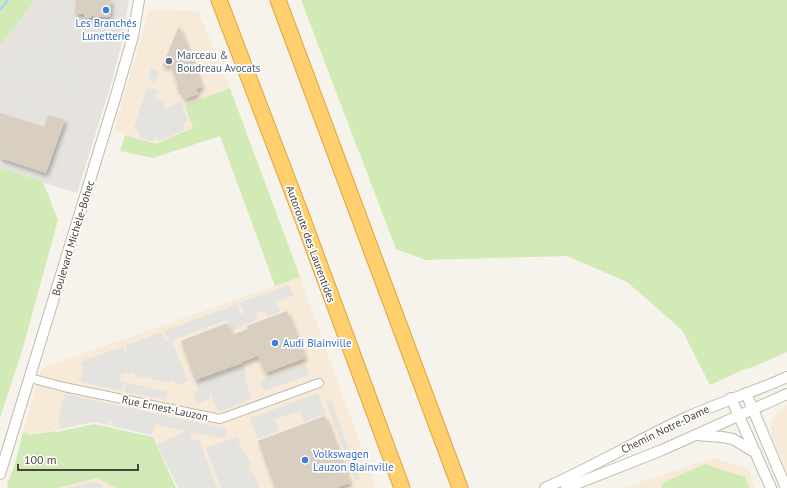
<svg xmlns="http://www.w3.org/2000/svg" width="787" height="488" viewBox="0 0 787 488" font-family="'PT Sans',sans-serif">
	<defs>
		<filter id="shadow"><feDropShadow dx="2" dy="3.5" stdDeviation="2" flood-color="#0004"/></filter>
	</defs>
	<rect width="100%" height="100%" fill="#f6f3ec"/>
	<g fill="#f7ead8">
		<path d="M 149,10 L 198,11 L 230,88 L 185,105 L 194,128 L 156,144 L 114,131 Z"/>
		<path d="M 300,277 L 376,488 L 178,488 L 157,444 L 152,435 L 93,422 L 30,435 L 23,432 L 42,368 Z"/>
		<path d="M 787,405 L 787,472 L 772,437 L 771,428 L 772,421 L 778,413 Z"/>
		<path d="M 713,458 L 747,468 L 755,488 L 623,488 Z"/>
		<path d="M 97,478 L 116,488 L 58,488 Z"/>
	</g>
	<path fill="#e6e2dd" d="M 35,0 L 129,0 L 123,38 L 111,84 L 77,193 L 0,169 L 0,46 Z"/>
	<g fill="#d2eab5">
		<path d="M 0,0 L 35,0 L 0,46 Z"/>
		<path d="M 301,0 L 787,0 L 787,352 L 748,369 L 747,368 L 710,385 L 682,330 L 627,282 L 567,256 L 426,260 L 396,249 Z"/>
		<path d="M 230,88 L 300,277 L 275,286 L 220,136 L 153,158 L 120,151 L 125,135 L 156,144 L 193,128 L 185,105 Z"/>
		<path d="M 1,168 L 43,182 L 58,220 L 22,351 L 0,418 L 0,169 Z"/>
		<path d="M 94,424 L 153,437 L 176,488 L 116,488 L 97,478 L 58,488 L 7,488 L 8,484 L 7,484 L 15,464 L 23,432 L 30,435 L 55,431 L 57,432 Z"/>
		<path d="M 705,464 L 745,477 L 750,488 L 661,488 L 664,482 Z"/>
	</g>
	<g fill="#e5e3e0">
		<path d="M 49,0 L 73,0 L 70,9 L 64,7 L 62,13 L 46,9 Z"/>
		<path d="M 42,10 L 103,28 L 99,49 L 90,47 L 92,35 L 77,31 L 71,52 L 79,54 L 76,62 L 86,65 L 77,97 L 0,76 L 0,66 L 2,66 L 6,56 L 10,57 L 13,47 L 19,49 L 21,43 L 33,41 L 39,42 L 42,33 L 36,31 Z"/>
		<path d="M 151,68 L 159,71 L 155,82 L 148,80 Z"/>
		<path d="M 147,87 L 157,90 L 154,98 L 165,102 L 163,108 L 167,109 L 171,106 L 181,101 L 188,121 L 183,124 L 185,130 L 158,141 L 155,136 L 154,142 L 139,137 L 140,131 L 134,128 Z"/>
		<path d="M 0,88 L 70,107 L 68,114 L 44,108 L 41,119 L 0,106 Z"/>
		<path d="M 70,124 L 80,127 L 71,154 L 61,150 Z"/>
		<path d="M 289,285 L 293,296 L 276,302 L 280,312 L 268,316 L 266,310 L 256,314 L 257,320 L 232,330 L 227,320 L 172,340 L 188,381 L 176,385 L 174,380 L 168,382 L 160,381 L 158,379 L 153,381 L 150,376 L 144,378 L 136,376 L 134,372 L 128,374 L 127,372 L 121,374 L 120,381 L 168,392 L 166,400 L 124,392 L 126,385 L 123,385 L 122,391 L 81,382 L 83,368 L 80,362 L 123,347 L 125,353 L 127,352 L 125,346 L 162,332 L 166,342 L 169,341 L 164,331 L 237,304 L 241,314 L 242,314 L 244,313 L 240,303 Z"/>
		<path d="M 243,365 L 246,374 L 245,379 L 252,399 L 218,412 L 210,392 L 209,392 L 211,398 L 197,404 L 193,393 L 199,391 L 196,382 Z"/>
		<path d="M 305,365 L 309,375 L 264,391 L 260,381 Z"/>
		<path d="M 318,393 L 326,414 L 304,422 L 300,411 L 275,419 L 279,431 L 258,439 L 250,418 Z"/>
		<path d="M 65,394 L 227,429 L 225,439 L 190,432 L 194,442 L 199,439 L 217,488 L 178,488 L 157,444 L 186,431 L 155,424 L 152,435 L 111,426 L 112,420 L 110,420 L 108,425 L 93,422 L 61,429 L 60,422 L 58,421 Z"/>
		<path d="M 331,400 L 360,479 L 355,481 L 326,402 Z"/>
		<path d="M 237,437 L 243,452 L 247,455 L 251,465 L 248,466 L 250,471 L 254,473 L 259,488 L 221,488 L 206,448 Z"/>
		<path d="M 94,482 L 102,484 L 101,488 L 66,488 Z"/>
	</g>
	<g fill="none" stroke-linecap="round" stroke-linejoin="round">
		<path stroke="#a9d4f2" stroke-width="2.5" d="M 0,10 L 8,0"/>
	</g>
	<g fill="#d8cfc1" filter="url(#shadow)">
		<path d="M 76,0 L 111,0 L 110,17 L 91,16 L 91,18 L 84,18 L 84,14 L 75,14 Z"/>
		<path d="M 179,26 L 202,87 L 196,89 L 198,94 L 184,99 L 180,90 L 176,89 L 178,85 L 170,64 L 162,67 Z"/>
		<path d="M 0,113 L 44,127 L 48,115 L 65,120 L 46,173 L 0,158 Z"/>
		<path d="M 287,311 L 305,358 L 265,373 L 258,356 L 241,362 L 242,363 L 195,380 L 181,341 L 227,323 L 232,335 L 248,329 L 247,326 Z"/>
		<path d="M 325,416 L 350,483 L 336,488 L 275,488 L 258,441 Z"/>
	</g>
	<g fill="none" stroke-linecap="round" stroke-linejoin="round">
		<defs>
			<path id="minor" d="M 30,378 L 64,387 L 220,419 L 319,383"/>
			<g id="tertiary">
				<path d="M 746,393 L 786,488"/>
				<path d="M 731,398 L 771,488"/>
				<path d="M 696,435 L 722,437 L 733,439 L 756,453"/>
				<path d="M 0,474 L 117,92 L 133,36 L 139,0"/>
				<path d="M 545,488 C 593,467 638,440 685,418 C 718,403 754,392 787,377"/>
				<path d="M 566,488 L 662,450 L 787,394"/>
			</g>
			<g id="motorway">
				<path d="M 219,0 L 302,217 L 402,488"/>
				<path d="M 278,0 L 460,488"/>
			</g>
		</defs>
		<use href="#minor" stroke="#c2bbae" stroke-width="10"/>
		<use href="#tertiary" stroke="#c2bbae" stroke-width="12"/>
		<use href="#motorway" stroke="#e0a43c" stroke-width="17"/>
		<use href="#minor" stroke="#fff" stroke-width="8"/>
		<use href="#tertiary" stroke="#fff" stroke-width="10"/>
		<use href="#motorway" stroke="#ffcf6e" stroke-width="15"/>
	</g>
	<g fill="#3f7fe0" stroke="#fff" stroke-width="1.5">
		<circle cx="106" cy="10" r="4"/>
		<circle cx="275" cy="343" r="4"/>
		<circle cx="305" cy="460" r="4"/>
	</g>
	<circle fill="#5c6f8a" stroke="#fff" stroke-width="1.5" cx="169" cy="61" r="4"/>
	<g text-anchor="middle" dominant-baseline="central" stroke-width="3.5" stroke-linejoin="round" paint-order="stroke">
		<g font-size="11" fill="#366cbe" stroke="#fff" text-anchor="start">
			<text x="106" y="23" text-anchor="middle">Les Branchés<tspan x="106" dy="13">Lunetterie</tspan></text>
			<text x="283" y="343">Audi Blainville</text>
			<text x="313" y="454">Volkswagen<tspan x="313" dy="13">Lauzon Blainville</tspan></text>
		</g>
		<g font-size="11" fill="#4e5e75" stroke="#fff" text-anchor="start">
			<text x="177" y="55">Marceau &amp;<tspan x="177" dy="13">Boudreau Avocats</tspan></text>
		</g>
		<g font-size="11" fill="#4b4439" stroke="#fff">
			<text transform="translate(73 238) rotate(-73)">Boulevard Michèle-Bohec</text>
			<text transform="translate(311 244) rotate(70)">Autoroute des Laurentides</text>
			<text transform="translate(165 408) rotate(12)">Rue Ernest-Lauzon</text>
			<text transform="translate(665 429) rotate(-26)">Chemin Notre-Dame</text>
		</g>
	</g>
	<path d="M18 464v6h120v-6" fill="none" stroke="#4b4439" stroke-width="2"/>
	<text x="24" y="464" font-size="12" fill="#4b4439" stroke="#ffffff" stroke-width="3" paint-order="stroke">100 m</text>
</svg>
